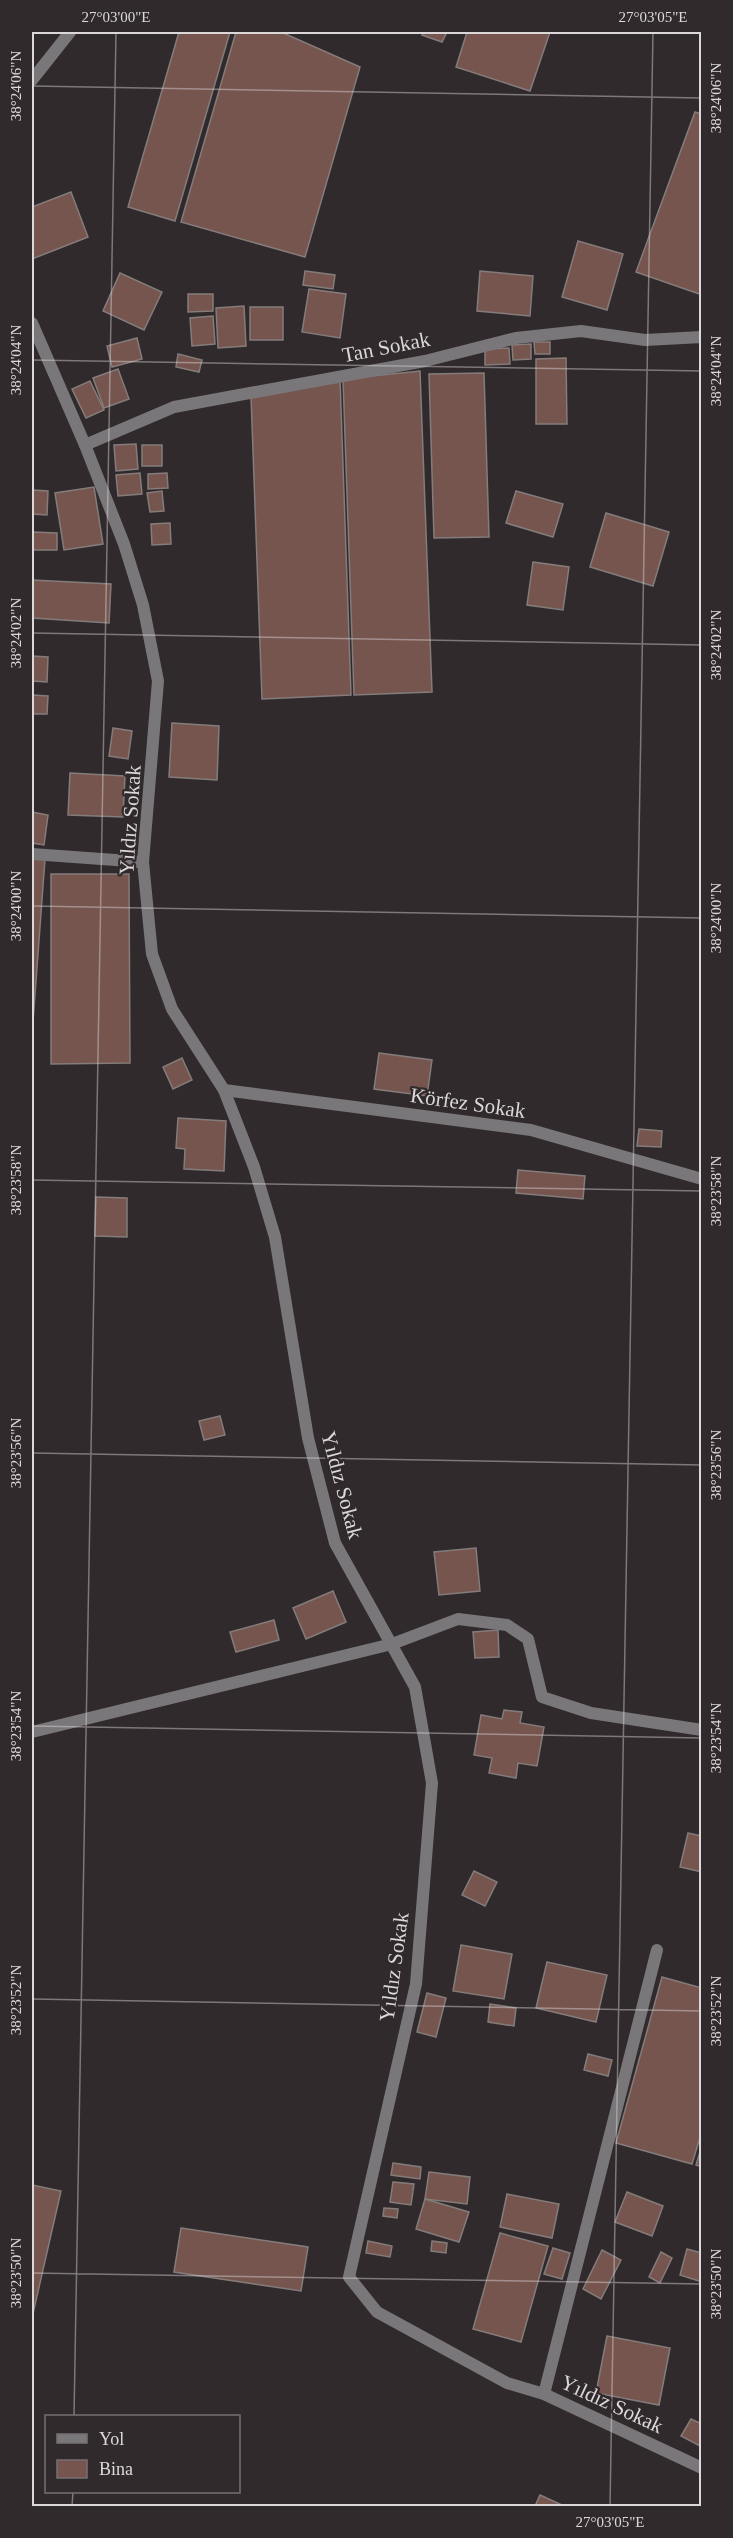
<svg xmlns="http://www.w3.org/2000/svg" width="733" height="2538" viewBox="0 0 733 2538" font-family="'Times New Roman',serif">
	<rect width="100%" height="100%" fill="#312a2c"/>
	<g fill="#76554f" stroke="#847c7b" stroke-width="1.5">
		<path d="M 179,32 L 230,32 L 175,221 L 128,207 Z"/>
		<path d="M 236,32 L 281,32 L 360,67 L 305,257 L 181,222 Z"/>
		<path d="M 424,32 L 447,32 L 442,42 L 422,35 Z"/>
		<path d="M 467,32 L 550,32 L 530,91 L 456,67 Z"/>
		<path d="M 695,112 L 702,114 L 702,295 L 636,272 Z"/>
		<path d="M 71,192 L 88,237 L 32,259 L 32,207 Z"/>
		<path d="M 578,241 L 623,254 L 607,310 L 562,297 Z"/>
		<path d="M 305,271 L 335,275 L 333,289 L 303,285 Z"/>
		<path d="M 480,271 L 533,276 L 530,316 L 477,311 Z"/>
		<path d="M 120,273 L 162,292 L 144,330 L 103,311 Z"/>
		<path d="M 309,289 L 346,294 L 340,338 L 302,332 Z"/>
		<path d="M 188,294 L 213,294 L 213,311 L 188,312 Z"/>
		<path d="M 244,306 L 246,346 L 218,348 L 216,308 Z"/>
		<rect x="250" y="307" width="33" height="33"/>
		<path d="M 213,316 L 215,344 L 192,346 L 190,318 Z"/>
		<path d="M 137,338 L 142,359 L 112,367 L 107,346 Z"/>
		<path d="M 534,342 L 550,342 L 550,354 L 535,354 Z"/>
		<path d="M 531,344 L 531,359 L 513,360 L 512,345 Z"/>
		<path d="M 509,348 L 510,364 L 485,365 L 485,349 Z"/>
		<path d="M 178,354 L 202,360 L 199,372 L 176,367 Z"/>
		<path d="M 566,358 L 567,424 L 536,424 L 536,359 Z"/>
		<path d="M 118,369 L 129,399 L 104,408 L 93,378 Z"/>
		<path d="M 420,371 L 432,692 L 354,695 L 343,379 Z"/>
		<path d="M 484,373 L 489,537 L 434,538 L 429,374 Z"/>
		<path d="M 340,379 L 351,695 L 262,699 L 251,396 Z"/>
		<path d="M 90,381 L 104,410 L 86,418 L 72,389 Z"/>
		<path d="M 136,444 L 138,469 L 116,471 L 114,445 Z"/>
		<rect x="142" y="445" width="20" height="21"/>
		<path d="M 140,473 L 142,494 L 118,496 L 116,475 Z"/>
		<path d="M 167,473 L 168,488 L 148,489 L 148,474 Z"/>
		<path d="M 94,487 L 103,544 L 64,550 L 55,493 Z"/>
		<path d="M 33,490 L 48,491 L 47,515 L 32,514 Z"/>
		<path d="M 162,491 L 164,511 L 150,512 L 147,493 Z"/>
		<path d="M 516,491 L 563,504 L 553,537 L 506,523 Z"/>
		<path d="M 606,513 L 669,532 L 653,586 L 590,567 Z"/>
		<path d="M 170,523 L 171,544 L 152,545 L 151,524 Z"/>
		<path d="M 32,532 L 57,533 L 57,550 L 32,550 Z"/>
		<path d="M 533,562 L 569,567 L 563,610 L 527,605 Z"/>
		<path d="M 32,580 L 111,584 L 109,623 L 32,618 Z"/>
		<path d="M 32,656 L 48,657 L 47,682 L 32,681 Z"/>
		<path d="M 32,695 L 48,696 L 47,714 L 32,714 Z"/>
		<path d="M 172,723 L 219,726 L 217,780 L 169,777 Z"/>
		<path d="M 113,728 L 132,731 L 128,759 L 109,756 Z"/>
		<path d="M 70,773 L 125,776 L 123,817 L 68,815 Z"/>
		<path d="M 32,812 L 48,815 L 44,845 L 32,843 Z"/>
		<path d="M 32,858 L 45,859 L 32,1035 Z"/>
		<path d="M 51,874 L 129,874 L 130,1063 L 51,1064 Z"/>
		<path d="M 379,1053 L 432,1060 L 427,1096 L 374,1089 Z"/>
		<path d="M 182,1058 L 192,1080 L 173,1089 L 163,1067 Z"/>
		<path d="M 178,1118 L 226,1121 L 224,1171 L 184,1169 L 185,1149 L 176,1148 Z"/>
		<path d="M 639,1129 L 662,1131 L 661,1147 L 637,1146 Z"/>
		<path d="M 518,1170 L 585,1176 L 583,1199 L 516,1193 Z"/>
		<path d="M 96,1197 L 127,1198 L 127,1237 L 95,1236 Z"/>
		<path d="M 220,1416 L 225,1435 L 204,1440 L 199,1421 Z"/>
		<path d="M 476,1548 L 480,1591 L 439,1595 L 434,1552 Z"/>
		<path d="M 333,1591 L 346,1622 L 306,1639 L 293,1608 Z"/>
		<path d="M 274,1620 L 279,1640 L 236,1652 L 230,1632 Z"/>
		<path d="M 498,1630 L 499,1657 L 475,1658 L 473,1632 Z"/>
		<path d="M 504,1710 L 522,1712 L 520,1723 L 544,1727 L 537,1766 L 518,1763 L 516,1778 L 489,1773 L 492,1758 L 474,1755 L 481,1715 L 502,1719 Z"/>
		<path d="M 688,1833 L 702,1836 L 702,1872 L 680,1867 Z"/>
		<path d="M 474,1871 L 497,1882 L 485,1906 L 462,1895 Z"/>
		<path d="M 461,1945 L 512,1954 L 504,1999 L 453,1991 Z"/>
		<path d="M 547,1962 L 607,1975 L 596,2022 L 536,2008 Z"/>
		<path d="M 662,1977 L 702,1988 L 702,2131 L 692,2164 L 616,2143 Z"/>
		<path d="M 427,1993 L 446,1998 L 436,2037 L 417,2032 Z"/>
		<path d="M 490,2004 L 516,2008 L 514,2026 L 488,2022 Z"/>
		<path d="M 588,2054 L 612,2060 L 608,2076 L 584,2070 Z"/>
		<path d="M 702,2145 L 702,2167 L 696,2165 Z"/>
		<path d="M 393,2163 L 421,2167 L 420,2179 L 391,2175 Z"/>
		<path d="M 429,2172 L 470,2177 L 467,2204 L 425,2199 Z"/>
		<path d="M 393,2182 L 414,2184 L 411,2205 L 390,2202 Z"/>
		<path d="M 32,2185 L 61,2191 L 32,2318 Z"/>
		<path d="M 627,2192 L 663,2206 L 652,2236 L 615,2222 Z"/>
		<path d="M 507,2194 L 559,2204 L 552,2238 L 500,2227 Z"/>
		<path d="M 425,2199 L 469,2212 L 459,2242 L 416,2229 Z"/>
		<path d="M 384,2208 L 398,2209 L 397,2218 L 383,2216 Z"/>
		<path d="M 181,2228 L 308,2247 L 301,2291 L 174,2272 Z"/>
		<path d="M 500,2233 L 548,2246 L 521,2342 L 473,2329 Z"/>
		<path d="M 368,2241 L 392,2246 L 390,2257 L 366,2253 Z"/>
		<path d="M 432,2241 L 447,2243 L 446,2253 L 431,2251 Z"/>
		<path d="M 553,2248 L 570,2253 L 562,2279 L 544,2274 Z"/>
		<path d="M 687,2249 L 702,2253 L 702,2282 L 680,2275 Z"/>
		<path d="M 602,2250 L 621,2260 L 601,2299 L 583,2289 Z"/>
		<path d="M 661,2252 L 672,2258 L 660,2283 L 649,2277 Z"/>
		<path d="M 607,2336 L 670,2348 L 659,2405 L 596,2393 Z"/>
		<path d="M 691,2419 L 702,2424 L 702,2447 L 681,2436 Z"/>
		<path d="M 540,2495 L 564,2506 L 535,2506 Z"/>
	</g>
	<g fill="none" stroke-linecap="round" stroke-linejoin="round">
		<g stroke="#7a777a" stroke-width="12">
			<path d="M 32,80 L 70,32"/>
			<path d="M 32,854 L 143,862"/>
			<path d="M 392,1644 L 458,1619 L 507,1625 L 528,1639 L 542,1697 L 591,1713 L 702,1730"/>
			<path d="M 544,2394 L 657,1950"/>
		</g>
		<g stroke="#7a777a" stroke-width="12">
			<path d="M 32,323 L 85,445 L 124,544 L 143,605 L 158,681 L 143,862 L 152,954 L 172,1009 L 224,1090 L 254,1167 L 275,1237 L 308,1438 L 335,1543 L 415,1687 L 432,1783 L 416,1984 L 349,2277 L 377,2312 L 507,2383 L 544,2394 L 702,2468"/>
			<path d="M 85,445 L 174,407 L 425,361 L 516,338 L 581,331 L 645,340 L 702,337"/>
			<path d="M 224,1090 L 531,1130 L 702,1179"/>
			<path d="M 32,1732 L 392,1644"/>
		</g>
	</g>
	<path fill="none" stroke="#dcd8d9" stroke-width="1.5" stroke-opacity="0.45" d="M 32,86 L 702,98M 32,360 L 702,371M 32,633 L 702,645M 32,906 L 702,918M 32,1180 L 702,1191M 32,1453 L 702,1465M 32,1726 L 702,1738M 32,1999 L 702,2011M 32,2273 L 702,2284M 74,2416 L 116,32M 72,2506 L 73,2492M 610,2506 L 653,32"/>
	<g text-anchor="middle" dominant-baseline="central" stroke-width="4.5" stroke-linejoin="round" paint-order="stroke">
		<g font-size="21" fill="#dcd8d9" stroke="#312a2c">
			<text transform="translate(386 347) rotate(-11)">Tan Sokak</text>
			<text transform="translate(130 820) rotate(-86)">Yıldız Sokak</text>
			<text transform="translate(468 1103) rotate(8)">Körfez Sokak</text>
			<text transform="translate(342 1485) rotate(75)">Yıldız Sokak</text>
			<text transform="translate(394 1967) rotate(-82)">Yıldız Sokak</text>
			<text transform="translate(612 2404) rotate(25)">Yıldız Sokak</text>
		</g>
	</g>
	<rect width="733" height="2538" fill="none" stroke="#312a2c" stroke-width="66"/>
	<rect x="45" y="2415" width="195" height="78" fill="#312a2c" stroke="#757071" stroke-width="1.5"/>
	<rect x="57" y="2434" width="30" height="9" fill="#7a777a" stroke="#757071" stroke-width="1.5"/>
	<text x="99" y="2445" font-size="18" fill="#dcd8d9">Yol</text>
	<rect x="57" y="2460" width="30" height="18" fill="#76554f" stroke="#757071" stroke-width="1.5"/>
	<text x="99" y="2475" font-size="18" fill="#dcd8d9">Bina</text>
	<rect x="33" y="33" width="667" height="2472" fill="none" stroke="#dcd8d9" stroke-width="2"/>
	<g font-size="15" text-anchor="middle" fill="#dcd8d9">
		<text x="116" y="22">27°03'00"E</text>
		<text x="653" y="22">27°03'05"E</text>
		<text transform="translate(16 86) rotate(-90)" y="5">38°24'06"N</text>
		<text transform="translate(716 98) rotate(-90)" y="5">38°24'06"N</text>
		<text transform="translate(16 360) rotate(-90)" y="5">38°24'04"N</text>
		<text transform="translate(716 371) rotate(-90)" y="5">38°24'04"N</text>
		<text transform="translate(16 633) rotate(-90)" y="5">38°24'02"N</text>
		<text transform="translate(716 645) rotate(-90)" y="5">38°24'02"N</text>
		<text transform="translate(16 906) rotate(-90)" y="5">38°24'00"N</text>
		<text transform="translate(716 918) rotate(-90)" y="5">38°24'00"N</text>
		<text transform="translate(16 1180) rotate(-90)" y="5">38°23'58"N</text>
		<text transform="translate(716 1191) rotate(-90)" y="5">38°23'58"N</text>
		<text transform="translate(16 1453) rotate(-90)" y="5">38°23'56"N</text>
		<text transform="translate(716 1465) rotate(-90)" y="5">38°23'56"N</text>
		<text transform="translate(16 1726) rotate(-90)" y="5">38°23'54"N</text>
		<text transform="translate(716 1738) rotate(-90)" y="5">38°23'54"N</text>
		<text transform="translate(16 2000) rotate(-90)" y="5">38°23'52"N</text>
		<text transform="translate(716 2011) rotate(-90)" y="5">38°23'52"N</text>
		<text transform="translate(16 2273) rotate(-90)" y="5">38°23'50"N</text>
		<text transform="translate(716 2284) rotate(-90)" y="5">38°23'50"N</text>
		<text x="610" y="2527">27°03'05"E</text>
	</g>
</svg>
